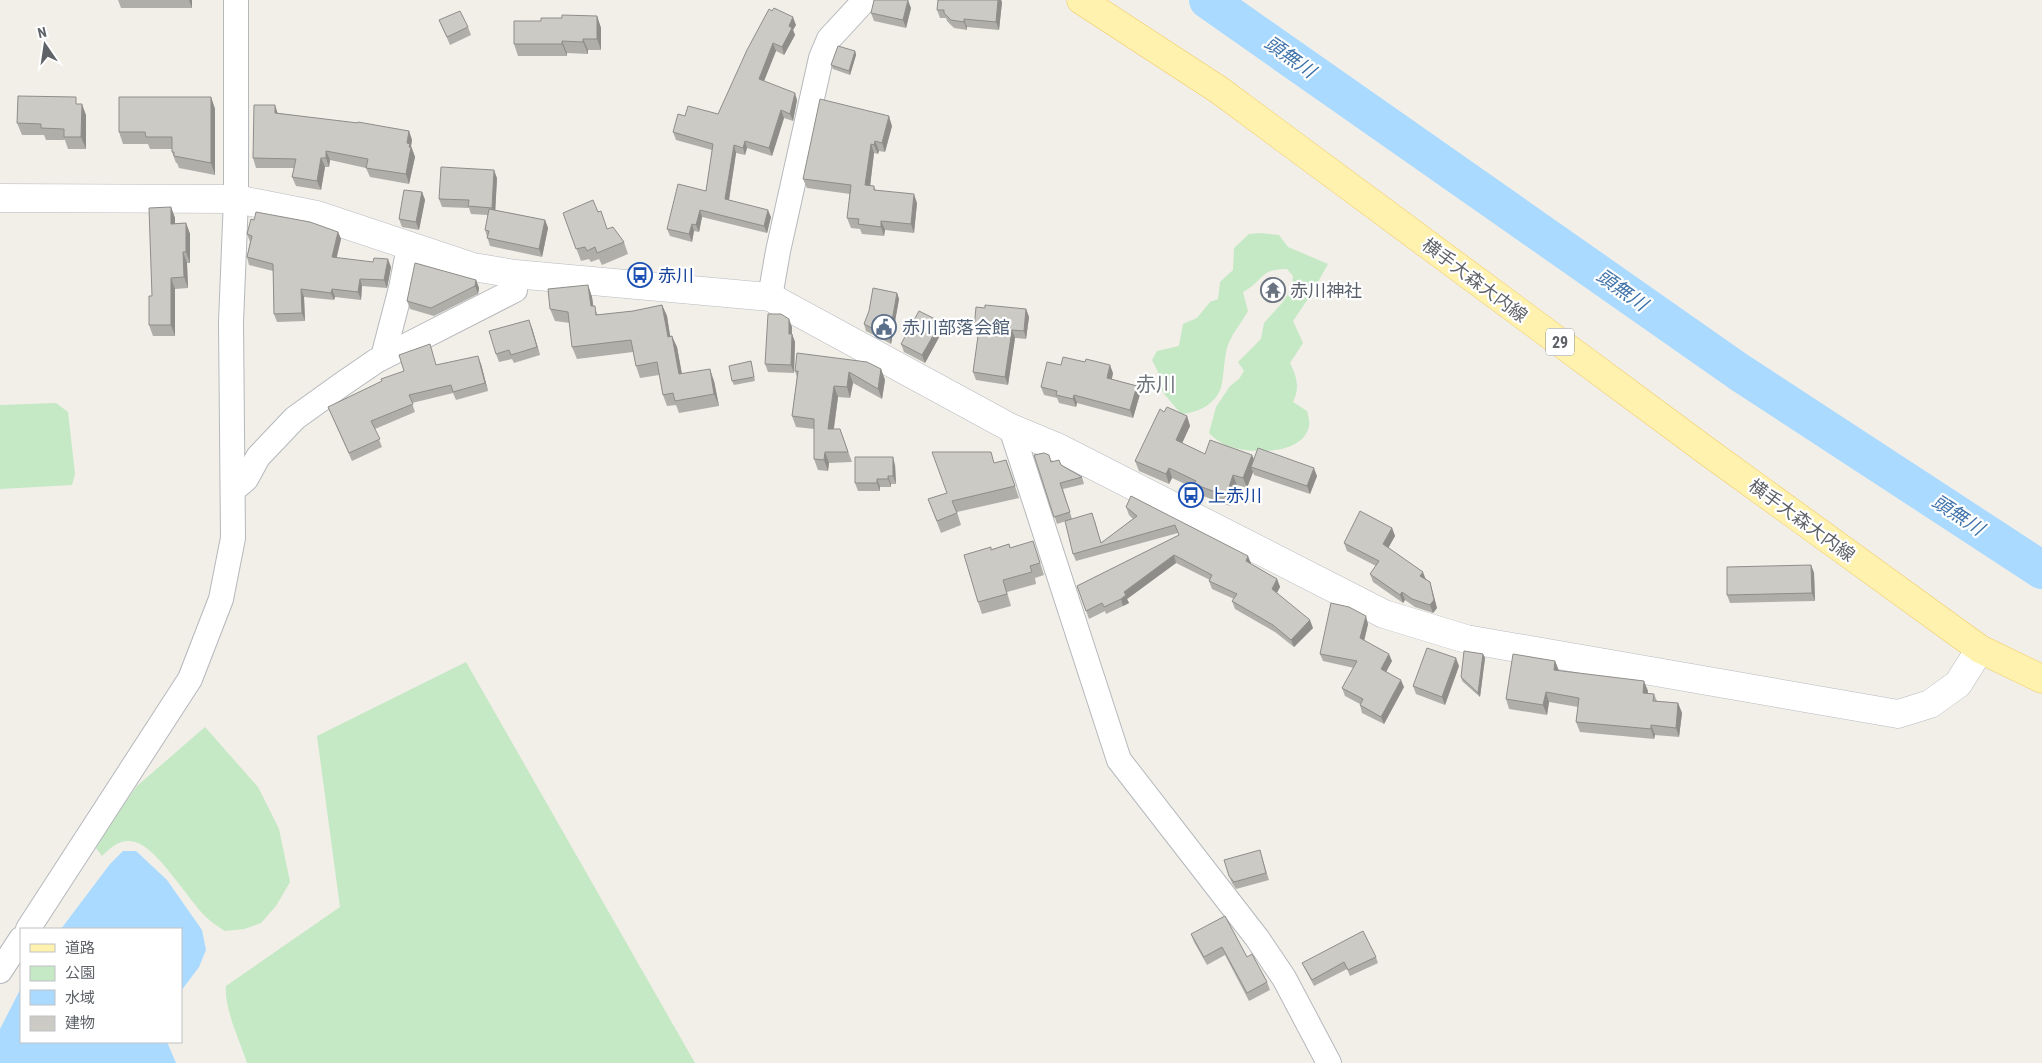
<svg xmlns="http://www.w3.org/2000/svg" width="2042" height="1063" viewBox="0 0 2042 1063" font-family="'Roboto Condensed','Noto Sans JP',sans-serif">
	<rect width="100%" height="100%" fill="#f1efe8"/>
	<g fill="#c5e8c5">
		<path d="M 1261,233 L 1279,235 L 1288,247 L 1328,264 L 1310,296 L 1293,321 L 1303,343 L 1290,363 C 1297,377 1300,388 1293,402 L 1307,411 C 1308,415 1310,422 1309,426 C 1303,455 1253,454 1231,447 C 1223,445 1215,439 1209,433 L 1216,407 L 1230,386 L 1239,379 L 1244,371 L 1238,362 L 1261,339 L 1264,323 L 1282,303 L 1291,290 L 1293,276 L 1287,269 C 1260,268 1263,282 1243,292 L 1248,311 C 1241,324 1231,334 1227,348 C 1224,360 1224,372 1222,383 C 1219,403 1198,413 1181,414 L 1161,390 L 1159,374 L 1152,360 L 1157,351 L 1179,346 L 1183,324 L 1197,318 L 1210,302 L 1218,299 L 1220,282 L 1233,270 L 1234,248 L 1249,234 Z"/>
		<path d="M 56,403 L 68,412 L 75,474 L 72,485 L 0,489 L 0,405 Z"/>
		<path d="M 466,662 L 695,1063 L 247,1063 C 240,1041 224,1009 226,986 L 340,907 L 317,736 Z"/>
		<path d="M 205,727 L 258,787 L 279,829 L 290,882 L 276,906 L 261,923 L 244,929 L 225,931 C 219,927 212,923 206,917 C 189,901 157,847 135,842 C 121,838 111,847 102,856 L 96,848 L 116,815 L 137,786 Z"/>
	</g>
	<g fill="#aadaff">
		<path d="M 123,851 L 136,851 L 167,880 L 202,930 L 206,950 L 199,967 L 181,991 L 181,929 L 61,929 L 110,864 Z"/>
		<path d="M 21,988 L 21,1042 L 167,1042 L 176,1063 L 0,1063 L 0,1029 Z"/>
	</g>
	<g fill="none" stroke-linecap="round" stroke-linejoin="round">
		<path stroke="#aadaff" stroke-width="38" d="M 1208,0 L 1739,372 L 2042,570"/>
		<defs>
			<g id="street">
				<path d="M 770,297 L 778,251 L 821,58 L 829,39 L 865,0"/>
				<path d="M 383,357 L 401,288 L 409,247"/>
				<path d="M 1011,428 L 1119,760 L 1257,938 L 1284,978 L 1329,1063"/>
				<path d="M 233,490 L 246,479 L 258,457 L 295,418 L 341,385 L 376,361 L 515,290 L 515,274"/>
				<path d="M 28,929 L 190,679 L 221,599 L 233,538 L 231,322 L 236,199 L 236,0"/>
				<path d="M 0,971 L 21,939"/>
			</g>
			<path id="secondary" d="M 0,198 L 236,199 L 317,215 L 473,267 L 515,274 L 770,297 L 1011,428 L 1059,448 L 1384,614 L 1466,639 L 1898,714 L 1930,704 L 1958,684 L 1980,649"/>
			<path id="primary" d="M 1081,0 L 1219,90 L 1708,452 L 1980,649 L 2042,679"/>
		</defs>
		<use href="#street" stroke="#b5b8bc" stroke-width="26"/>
		<use href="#secondary" stroke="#b6babf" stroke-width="29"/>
		<use href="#primary" stroke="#f2c960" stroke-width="29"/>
		<use href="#street" stroke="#fff" stroke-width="24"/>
		<use href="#secondary" stroke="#fff" stroke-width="28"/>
		<use href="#primary" stroke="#fff2af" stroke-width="28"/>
	</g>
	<g fill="#afaea9">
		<path d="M 118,0 L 192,0 L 192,8 L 121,8 Z"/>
		<path d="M 938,0 L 1001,0 L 1002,2 L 999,30 L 967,27 L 967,30 L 954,28 L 947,21 L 946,18 L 940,18 L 937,10 Z"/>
		<path d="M 911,8 L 906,28 L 874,21 L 871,13 Z"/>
		<path d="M 772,11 L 796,25 L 793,30 L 795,35 L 784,55 L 776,51 L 764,81 L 797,100 L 793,121 L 784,118 L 772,156 L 747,148 L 745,155 L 736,153 L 729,200 L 771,217 L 767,233 L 702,217 L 699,232 L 694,231 L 692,242 L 670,236 L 667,229 L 706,191 L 712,150 L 676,140 L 673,132 L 685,116 L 718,114 Z"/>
		<path d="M 597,16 L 601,28 L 601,50 L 588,50 L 588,54 L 567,53 L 567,56 L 518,56 L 514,44 L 562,18 Z"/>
		<path d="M 439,20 L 468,27 L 471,35 L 450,45 Z"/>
		<path d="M 855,51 L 856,55 L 850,75 L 833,69 L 831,65 Z"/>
		<path d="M 211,97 L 215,109 L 215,175 L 179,168 L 177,163 L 176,163 L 172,152 L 172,149 L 150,149 L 148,144 L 123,144 L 119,132 Z"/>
		<path d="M 78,104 L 86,115 L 86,149 L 68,149 L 65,140 L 46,140 L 44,135 L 22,135 L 17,123 Z"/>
		<path d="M 278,113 L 409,131 L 412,140 L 411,146 L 415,157 L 409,184 L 370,177 L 366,168 L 330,160 L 329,167 L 325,167 L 321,190 L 296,186 L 292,177 L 294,168 L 256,168 L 253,158 Z"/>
		<path d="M 892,126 L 885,152 L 879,151 L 878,154 L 874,153 L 870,186 L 874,186 L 876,191 L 917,203 L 914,233 L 885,230 L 884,236 L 862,234 L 860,229 L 851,228 L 847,218 L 850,194 L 807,188 L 803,179 Z"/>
		<path d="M 497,178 L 495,210 L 545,220 L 548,228 L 542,257 L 490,246 L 485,230 L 488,215 L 471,214 L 469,208 L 442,207 L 439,199 Z"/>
		<path d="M 422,192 L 425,200 L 419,230 L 402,227 L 399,219 Z"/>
		<path d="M 171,207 L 175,218 L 175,224 L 186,223 L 190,234 L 190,263 L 187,263 L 188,288 L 175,289 L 175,336 L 153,336 L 149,325 L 152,296 Z"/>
		<path d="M 598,212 L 607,229 L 624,242 L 628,254 L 602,265 L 599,259 L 591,262 L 589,259 L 581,261 L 563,213 Z"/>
		<path d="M 338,232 L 341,239 L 336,258 L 391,267 L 387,288 L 362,286 L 361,300 L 335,297 L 334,300 L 304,297 L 305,321 L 277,322 L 274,314 L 273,271 L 249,265 L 247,257 L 250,242 L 247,234 Z"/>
		<path d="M 476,280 L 479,288 L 478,294 L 434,316 L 410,309 L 407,301 Z"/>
		<path d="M 588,285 L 592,297 L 593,306 L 598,315 L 633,311 L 662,305 L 667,316 L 670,336 L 677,347 L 682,374 L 714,381 L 719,406 L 679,413 L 676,405 L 667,406 L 663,395 L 659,375 L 640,378 L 636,366 L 633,352 L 577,359 L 572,347 L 570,323 L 555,321 L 550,309 Z"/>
		<path d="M 897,293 L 899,299 L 891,344 L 866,331 L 864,324 Z"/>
		<path d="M 985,308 L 1026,309 L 1029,317 L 1026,339 L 1015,338 L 1008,385 L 976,380 L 973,372 L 978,337 L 977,337 L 974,329 Z"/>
		<path d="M 792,327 L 792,334 L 795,342 L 794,373 L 768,372 L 765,364 Z"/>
		<path d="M 532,328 L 540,355 L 514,363 L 512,359 L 499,362 L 496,354 Z"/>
		<path d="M 943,330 L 925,363 L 904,352 L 901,344 Z"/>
		<path d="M 751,361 L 755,381 L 734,385 L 732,381 Z"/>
		<path d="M 481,364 L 488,391 L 456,400 L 453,393 L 412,403 L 415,412 L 375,429 L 382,447 L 352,461 L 328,407 L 436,365 Z"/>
		<path d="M 881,369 L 885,380 L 882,399 L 853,383 L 850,398 L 838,397 L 834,429 L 840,429 L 852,462 L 829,463 L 828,471 L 818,470 L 814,459 L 814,429 L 796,427 L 792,416 L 797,377 L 795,371 Z"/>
		<path d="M 1113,373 L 1112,379 L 1137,386 L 1140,394 L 1133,418 L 1077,403 L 1076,407 L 1059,403 L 1057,398 L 1044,395 L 1041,387 Z"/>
		<path d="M 1164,412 L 1187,416 L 1190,426 L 1182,443 L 1205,454 L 1252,455 L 1254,459 L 1317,476 L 1310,494 L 1254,475 L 1253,472 L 1247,488 L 1237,485 L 1230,506 L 1198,494 L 1196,489 L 1172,478 L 1169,484 L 1139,471 L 1135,461 Z"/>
		<path d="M 1034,455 L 1061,465 L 1082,477 L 1084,484 L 1063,489 L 1072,519 L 1057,524 Z"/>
		<path d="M 1006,460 L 1019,498 L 957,512 L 961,525 L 941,533 L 928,499 L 947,493 L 995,463 Z"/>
		<path d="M 895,465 L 896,484 L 891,484 L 891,487 L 880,487 L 880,491 L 858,491 L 855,483 Z"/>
		<path d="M 1131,496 L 1277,579 L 1280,587 L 1277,593 L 1313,628 L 1294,647 L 1275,632 L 1235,609 L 1232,601 L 1234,599 L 1212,589 L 1209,581 L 1210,580 L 1176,563 L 1127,599 L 1129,603 L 1123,606 L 1106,614 L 1105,611 L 1089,619 L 1077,586 L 1179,535 L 1178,533 L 1076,561 L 1073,554 L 1095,521 L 1101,543 L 1133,519 L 1129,515 L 1126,507 Z"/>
		<path d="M 1392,528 L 1395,536 L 1388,548 L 1430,582 L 1437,608 L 1433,613 L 1415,607 L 1405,600 L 1403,603 L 1373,582 L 1370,574 L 1376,566 L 1347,551 L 1344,543 Z"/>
		<path d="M 1009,544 L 1010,548 L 1037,553 L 1044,575 L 1035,578 L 1036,584 L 1007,592 L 1011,606 L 982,614 L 978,602 L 992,549 Z"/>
		<path d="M 1811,565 L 1814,573 L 1815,601 L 1730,603 L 1727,595 Z"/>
		<path d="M 1368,624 L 1364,640 L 1392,661 L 1386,671 L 1404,687 L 1384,724 L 1362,713 L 1360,705 L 1360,704 L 1345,696 L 1342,688 L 1354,668 L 1323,661 L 1320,654 Z"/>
		<path d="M 1483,654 L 1485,658 L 1480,697 L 1462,681 L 1461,677 Z"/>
		<path d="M 1555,661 L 1559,671 L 1648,691 L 1647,693 L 1654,694 L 1657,701 L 1678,703 L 1682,713 L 1679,737 L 1655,735 L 1654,739 L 1580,732 L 1576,722 L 1578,707 L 1549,702 L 1547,715 L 1509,709 L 1506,699 Z"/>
		<path d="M 1459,666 L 1445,705 L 1416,694 L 1413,686 Z"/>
		<path d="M 1262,857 L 1269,880 L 1236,889 L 1232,883 L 1229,876 Z"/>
		<path d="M 1191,934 L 1247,957 L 1267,982 L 1270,990 L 1249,1001 L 1225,955 L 1207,965 L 1194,942 Z"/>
		<path d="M 1376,957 L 1378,963 L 1350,976 L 1347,969 L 1314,986 L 1305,969 L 1302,963 Z"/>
	</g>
	<g fill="#8f8d8a">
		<path d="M 189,0 L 192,0 L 192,8 Z"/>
		<path d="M 908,0 L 911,8 L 906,28 L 903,20 Z"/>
		<path d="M 998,0 L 1001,0 L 1002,2 L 999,30 L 996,22 Z"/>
		<path d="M 597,16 L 601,28 L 601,50 L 597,39 Z"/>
		<path d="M 793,17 L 796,25 L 793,30 L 795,35 L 784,55 L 782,47 L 789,26 Z"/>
		<path d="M 964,19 L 967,27 L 967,30 L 964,22 Z"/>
		<path d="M 583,39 L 588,50 L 588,54 L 583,42 Z"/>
		<path d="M 562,41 L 567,53 L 567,56 L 562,44 Z"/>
		<path d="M 773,43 L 776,51 L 762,86 L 759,79 Z"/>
		<path d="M 855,51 L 856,55 L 850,75 L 849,71 Z"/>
		<path d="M 795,93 L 797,100 L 793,121 L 790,114 Z"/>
		<path d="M 211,97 L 215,109 L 215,175 L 211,163 Z"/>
		<path d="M 82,104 L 86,115 L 86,149 L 81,137 Z"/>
		<path d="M 275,105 L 278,114 L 275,113 Z"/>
		<path d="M 781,110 L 784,118 L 772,156 L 769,148 Z"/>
		<path d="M 889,116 L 892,126 L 885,152 L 882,143 Z"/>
		<path d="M 409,131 L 412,140 L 411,146 L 415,157 L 409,184 L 406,174 L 407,143 Z"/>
		<path d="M 745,141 L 747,148 L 745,155 L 743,148 Z"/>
		<path d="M 875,141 L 879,151 L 878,154 L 874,145 Z"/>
		<path d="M 871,144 L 874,153 L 869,195 L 865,185 Z"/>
		<path d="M 734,145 L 736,153 L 728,206 L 725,199 Z"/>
		<path d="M 326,151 L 330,160 L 329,167 L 326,158 Z"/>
		<path d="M 321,158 L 325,167 L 321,190 L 317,181 Z"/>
		<path d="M 494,170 L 497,178 L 495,216 L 492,208 Z"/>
		<path d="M 422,192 L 425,200 L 419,230 L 416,222 Z"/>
		<path d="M 914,194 L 917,203 L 914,233 L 911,224 Z"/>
		<path d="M 171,207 L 175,218 L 175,235 L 171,224 Z"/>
		<path d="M 700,210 L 702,217 L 699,232 L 696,225 Z"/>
		<path d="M 768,210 L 771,217 L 767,233 L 764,226 Z"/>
		<path d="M 545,220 L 548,228 L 542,257 L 539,249 Z"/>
		<path d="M 881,221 L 885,230 L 884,236 L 881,227 Z"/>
		<path d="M 186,223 L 190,234 L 190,263 L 186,252 Z"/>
		<path d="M 692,224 L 694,231 L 692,242 L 689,234 Z"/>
		<path d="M 338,232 L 341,239 L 335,265 L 332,257 Z"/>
		<path d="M 183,252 L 187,263 L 188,288 L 184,277 Z"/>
		<path d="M 388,259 L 391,267 L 387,288 L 384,280 Z"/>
		<path d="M 171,278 L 175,289 L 175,336 L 171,325 Z"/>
		<path d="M 360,279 L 362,286 L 361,300 L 358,292 Z"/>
		<path d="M 476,280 L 479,288 L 478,294 L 475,286 Z"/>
		<path d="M 588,285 L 592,297 L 595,318 L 591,306 Z"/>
		<path d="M 301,289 L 304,297 L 305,321 L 302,313 Z"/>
		<path d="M 332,289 L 335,297 L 334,300 L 331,293 Z"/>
		<path d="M 897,293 L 899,299 L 891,344 L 889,337 Z"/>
		<path d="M 662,305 L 667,316 L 672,348 L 668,337 Z"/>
		<path d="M 1026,309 L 1029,317 L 1026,339 L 1024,331 Z"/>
		<path d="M 789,319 L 792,327 L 791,342 L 789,334 Z"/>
		<path d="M 529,320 L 532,328 L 540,355 L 537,347 Z"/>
		<path d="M 941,322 L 943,330 L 925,363 L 922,355 Z"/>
		<path d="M 1012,330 L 1015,338 L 1008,385 L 1005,377 Z"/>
		<path d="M 792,334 L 795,342 L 794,373 L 791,365 Z"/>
		<path d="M 672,336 L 677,347 L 684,386 L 679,374 Z"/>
		<path d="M 478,356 L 481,364 L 488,391 L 485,383 Z"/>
		<path d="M 1110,365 L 1113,373 L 1110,386 L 1107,378 Z"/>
		<path d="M 710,369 L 714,381 L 719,406 L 714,394 Z"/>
		<path d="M 881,369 L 885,380 L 882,399 L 878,389 Z"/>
		<path d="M 849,372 L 853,383 L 850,398 L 847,387 Z"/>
		<path d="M 834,386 L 838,397 L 832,440 L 828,429 Z"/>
		<path d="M 1137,386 L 1140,394 L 1133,418 L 1130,410 Z"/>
		<path d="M 1074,395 L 1077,403 L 1076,407 L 1073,399 Z"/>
		<path d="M 1187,416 L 1190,426 L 1179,450 L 1176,440 Z"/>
		<path d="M 825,452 L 829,463 L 828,471 L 824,460 Z"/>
		<path d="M 1252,455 L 1256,465 L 1251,467 L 1253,472 L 1247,488 L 1243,478 Z"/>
		<path d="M 893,457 L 895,465 L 896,484 L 893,476 Z"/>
		<path d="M 1169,468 L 1172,478 L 1169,484 L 1166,474 Z"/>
		<path d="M 1314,468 L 1317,476 L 1310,494 L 1307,486 Z"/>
		<path d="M 1233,475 L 1237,485 L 1230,506 L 1226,496 Z"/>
		<path d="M 888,476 L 891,484 L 891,487 L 888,479 Z"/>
		<path d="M 877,479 L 880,487 L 880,491 L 877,483 Z"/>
		<path d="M 1392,528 L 1395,536 L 1386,552 L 1383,544 Z"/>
		<path d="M 1174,555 L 1176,563 L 1127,599 L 1129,603 L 1123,606 L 1121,599 L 1124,592 Z"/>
		<path d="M 1248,556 L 1251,563 L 1249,569 L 1246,561 Z"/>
		<path d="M 1811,565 L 1814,573 L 1815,601 L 1812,593 Z"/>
		<path d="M 1423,572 L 1426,580 L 1420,576 Z"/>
		<path d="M 1277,579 L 1280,587 L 1275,596 L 1272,589 Z"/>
		<path d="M 1430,582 L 1437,608 L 1433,613 L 1430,605 Z"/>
		<path d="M 1402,592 L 1405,600 L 1403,603 L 1400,595 Z"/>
		<path d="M 1366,616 L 1368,624 L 1363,646 L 1360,638 Z"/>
		<path d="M 1310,620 L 1313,628 L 1294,647 L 1291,640 Z"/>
		<path d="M 1389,654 L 1392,661 L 1384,676 L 1381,669 Z"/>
		<path d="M 1483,654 L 1485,658 L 1480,697 L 1478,693 Z"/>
		<path d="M 1456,658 L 1459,666 L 1445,705 L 1442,697 Z"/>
		<path d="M 1555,661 L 1559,671 L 1554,670 Z"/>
		<path d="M 1401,680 L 1404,687 L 1384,724 L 1381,717 Z"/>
		<path d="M 1644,681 L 1648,691 L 1647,703 L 1643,693 Z"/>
		<path d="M 1546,692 L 1549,702 L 1547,715 L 1543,705 Z"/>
		<path d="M 1678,703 L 1682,713 L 1679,737 L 1676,728 Z"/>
		<path d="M 1651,725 L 1655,735 L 1654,739 L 1651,729 Z"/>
	</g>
	<g fill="#cccac5" stroke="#8f8d8a">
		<path d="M 874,0 L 908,0 L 903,20 L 871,13 Z"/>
		<path d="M 938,0 L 998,0 L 996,22 L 964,19 L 964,22 L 951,20 L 944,13 L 944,10 L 937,10 Z"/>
		<path d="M 774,8 L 793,17 L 789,26 L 792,28 L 782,47 L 773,43 L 759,79 L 795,93 L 790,114 L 781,110 L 769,148 L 745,141 L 743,148 L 734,145 L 725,199 L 768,210 L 764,226 L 700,210 L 696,225 L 692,224 L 689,234 L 667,229 L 678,184 L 706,191 L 713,144 L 673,132 L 678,114 L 685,116 L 688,106 L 718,114 L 747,50 L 769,9 L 772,11 Z"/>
		<path d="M 460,11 L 468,27 L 447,37 L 439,20 Z"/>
		<path d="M 562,15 L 597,16 L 597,39 L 583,39 L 583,42 L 562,41 L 562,44 L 514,44 L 514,21 L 541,21 L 541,18 L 562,18 Z"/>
		<path d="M 838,46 L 855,51 L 849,71 L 831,65 Z"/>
		<path d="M 18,96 L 76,97 L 76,104 L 82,104 L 81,137 L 64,137 L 64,129 L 41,128 L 41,124 L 17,123 Z"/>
		<path d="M 119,97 L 211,97 L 211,163 L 174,156 L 174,152 L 172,152 L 172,137 L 146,137 L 145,132 L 119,132 Z"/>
		<path d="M 820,99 L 889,116 L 882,143 L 875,141 L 874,145 L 871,144 L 865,185 L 874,186 L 874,190 L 914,194 L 911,224 L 881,221 L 881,227 L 858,224 L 859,219 L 847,218 L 851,185 L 803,179 Z"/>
		<path d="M 254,105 L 275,105 L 275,113 L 358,123 L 358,122 L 409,131 L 407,143 L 410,144 L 409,147 L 411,147 L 406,174 L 366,168 L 368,159 L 326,151 L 326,158 L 321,158 L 317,181 L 292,177 L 296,159 L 253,158 Z"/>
		<path d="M 441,167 L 494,170 L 492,208 L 468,206 L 469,200 L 439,199 Z"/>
		<path d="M 404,190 L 422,192 L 416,222 L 399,219 Z"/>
		<path d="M 593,200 L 598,212 L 601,211 L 607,229 L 613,227 L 624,242 L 597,253 L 595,247 L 587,251 L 585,247 L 576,249 L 563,213 Z"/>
		<path d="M 171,207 L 171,224 L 186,223 L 186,252 L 183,252 L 184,277 L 171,278 L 171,325 L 149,325 L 149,296 L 152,296 L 149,208 Z"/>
		<path d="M 489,209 L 545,220 L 539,249 L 487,238 L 489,231 L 485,230 Z"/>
		<path d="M 256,212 L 310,222 L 338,232 L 332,257 L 373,262 L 374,258 L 388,259 L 384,280 L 360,279 L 358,292 L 332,289 L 331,293 L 301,289 L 302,313 L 274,314 L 273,264 L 247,257 L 252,236 L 247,234 L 251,219 L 254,220 Z"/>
		<path d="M 415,263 L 476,280 L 475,286 L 431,308 L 407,301 Z"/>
		<path d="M 588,285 L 591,306 L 595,306 L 596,315 L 633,311 L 662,305 L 668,337 L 672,336 L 679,374 L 710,369 L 714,394 L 675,401 L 673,393 L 663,395 L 657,362 L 636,366 L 631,340 L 572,347 L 568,312 L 550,309 L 548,289 Z"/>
		<path d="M 873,288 L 897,293 L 889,337 L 864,324 L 869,311 Z"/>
		<path d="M 985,305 L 1026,309 L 1024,331 L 1012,330 L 1005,377 L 973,372 L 979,329 L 974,329 L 976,307 L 985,308 Z"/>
		<path d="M 919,311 L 941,322 L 922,355 L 901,344 Z"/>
		<path d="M 768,314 L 781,314 L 789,319 L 789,334 L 792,334 L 791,365 L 765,364 Z"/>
		<path d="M 529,320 L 537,347 L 511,355 L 509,350 L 496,354 L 489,331 Z"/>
		<path d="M 430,344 L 436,365 L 478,356 L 485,383 L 453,392 L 451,385 L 409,395 L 413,404 L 371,421 L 380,439 L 349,453 L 328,407 L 382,381 L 381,379 L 404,371 L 399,355 Z"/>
		<path d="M 797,353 L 867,362 L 881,369 L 878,389 L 849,372 L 847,387 L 834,386 L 828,429 L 840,429 L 848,452 L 825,452 L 824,460 L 814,459 L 814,419 L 792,416 L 798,371 L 795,371 Z"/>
		<path d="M 1063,357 L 1085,362 L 1086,359 L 1110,365 L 1107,378 L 1137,386 L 1130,410 L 1074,395 L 1073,399 L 1056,395 L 1057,391 L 1041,387 L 1047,362 L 1061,365 Z"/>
		<path d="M 751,361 L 754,377 L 732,381 L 729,366 Z"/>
		<path d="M 1167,407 L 1187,416 L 1176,440 L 1205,454 L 1210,440 L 1252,455 L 1243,478 L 1233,475 L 1226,496 L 1194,484 L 1196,481 L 1169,468 L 1166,474 L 1135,461 L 1160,409 L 1164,412 Z"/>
		<path d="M 1258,448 L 1314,468 L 1307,486 L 1251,467 Z"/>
		<path d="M 932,452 L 991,452 L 994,463 L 1006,460 L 1015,486 L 952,501 L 957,513 L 937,521 L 928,499 L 947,493 Z"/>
		<path d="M 1044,453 L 1049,455 L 1051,462 L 1059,460 L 1061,465 L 1082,477 L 1060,483 L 1070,512 L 1054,517 L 1034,455 Z"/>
		<path d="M 855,457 L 893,457 L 893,476 L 888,476 L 888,479 L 877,479 L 877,483 L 855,483 Z"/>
		<path d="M 1131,496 L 1248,556 L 1246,561 L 1277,579 L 1272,589 L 1310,620 L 1291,640 L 1273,625 L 1232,601 L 1237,594 L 1209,581 L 1212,575 L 1174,555 L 1124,592 L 1126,595 L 1121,599 L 1104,607 L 1102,603 L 1086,611 L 1077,586 L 1179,535 L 1175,525 L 1073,554 L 1065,521 L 1092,513 L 1101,543 L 1137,516 L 1126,507 Z"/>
		<path d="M 1360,511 L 1392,528 L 1383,544 L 1423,572 L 1420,576 L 1430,582 L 1434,600 L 1430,605 L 1412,599 L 1402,592 L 1400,595 L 1370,574 L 1379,561 L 1344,543 Z"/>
		<path d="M 1033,541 L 1040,563 L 1030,566 L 1032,572 L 1003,580 L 1007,594 L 978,602 L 964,555 L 991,547 L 991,550 L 1009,544 L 1010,548 Z"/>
		<path d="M 1811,565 L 1812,593 L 1727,595 L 1727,567 Z"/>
		<path d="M 1331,603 L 1349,607 L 1366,616 L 1360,638 L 1389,654 L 1381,669 L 1401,680 L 1381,717 L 1360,705 L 1363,699 L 1342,688 L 1357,661 L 1320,654 Z"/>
		<path d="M 1427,648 L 1456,658 L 1442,697 L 1413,686 Z"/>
		<path d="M 1464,651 L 1483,654 L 1478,693 L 1461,677 Z"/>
		<path d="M 1513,654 L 1555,661 L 1554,670 L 1644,681 L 1643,693 L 1654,694 L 1653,701 L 1678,703 L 1676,728 L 1651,725 L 1651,729 L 1576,722 L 1579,698 L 1546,692 L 1543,705 L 1506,699 Z"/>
		<path d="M 1260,850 L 1266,873 L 1234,882 L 1229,876 L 1224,860 Z"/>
		<path d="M 1225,916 L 1247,957 L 1252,954 L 1267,982 L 1247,993 L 1222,947 L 1204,957 L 1191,934 Z"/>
		<path d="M 1363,931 L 1376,957 L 1348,970 L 1344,962 L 1312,980 L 1302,963 Z"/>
	</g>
	<defs>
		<symbol id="bus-ring" viewBox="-11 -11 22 22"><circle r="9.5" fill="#fff" stroke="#1a4fb4" stroke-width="1.5"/><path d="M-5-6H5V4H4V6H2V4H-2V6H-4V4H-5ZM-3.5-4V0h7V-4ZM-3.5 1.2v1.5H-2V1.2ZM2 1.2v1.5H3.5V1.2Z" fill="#1a4fb4"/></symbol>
		<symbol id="temple-ring" viewBox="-11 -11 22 22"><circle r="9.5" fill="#fff" stroke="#6b7280" stroke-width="1.5"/><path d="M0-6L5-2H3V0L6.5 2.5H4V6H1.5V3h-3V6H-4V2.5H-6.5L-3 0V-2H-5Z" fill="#6b7280"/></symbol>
		<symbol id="civic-ring" viewBox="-11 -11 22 22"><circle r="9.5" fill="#fff" stroke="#5c6f8a" stroke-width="1.5"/><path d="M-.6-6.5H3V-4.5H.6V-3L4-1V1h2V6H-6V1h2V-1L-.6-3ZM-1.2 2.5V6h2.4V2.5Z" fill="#5c6f8a"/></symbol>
	</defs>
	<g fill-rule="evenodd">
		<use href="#bus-ring" x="626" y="261" width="28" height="28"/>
		<use href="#temple-ring" x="1259" y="276" width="28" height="28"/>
		<use href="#civic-ring" x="870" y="313" width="28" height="28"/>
		<use href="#bus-ring" x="1177" y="481" width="28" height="28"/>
	</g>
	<g text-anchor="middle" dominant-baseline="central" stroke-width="4.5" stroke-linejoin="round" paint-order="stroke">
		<rect fill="#fff" stroke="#8f9295" stroke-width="1" x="1546" y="328.5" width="28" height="27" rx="4"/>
		<g font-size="16" font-weight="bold" fill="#5f6368">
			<text x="1560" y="342">29</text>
		</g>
		<g font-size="18" fill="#164399" stroke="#fff" text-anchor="start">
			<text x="658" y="275">赤川</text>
			<text x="1208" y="495">上赤川</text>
		</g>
		<g font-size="18" fill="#5f6368" stroke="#fff">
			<text transform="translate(1475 280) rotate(37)">横手大森大内線</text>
			<text transform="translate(1802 520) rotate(36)">横手大森大内線</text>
		</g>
		<g font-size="18" fill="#5b616d" stroke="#fff" text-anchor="start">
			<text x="1290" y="290">赤川神社</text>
		</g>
		<g font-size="18" fill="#4e5e75" stroke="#fff" text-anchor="start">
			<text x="902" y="327">赤川部落会館</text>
		</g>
		<g font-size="19" font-style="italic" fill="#4174aa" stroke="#fff">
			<text transform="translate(1290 57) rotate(35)">頭無川</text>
			<text transform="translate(1622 290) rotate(35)">頭無川</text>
			<text transform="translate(1958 515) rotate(33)">頭無川</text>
		</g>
		<g font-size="20" fill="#70757a" stroke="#fff">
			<text x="1156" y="384">赤川</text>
		</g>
	</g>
	<rect x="20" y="928" width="162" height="115" fill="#ffffff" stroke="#bfc1c3"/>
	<rect x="30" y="944" width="25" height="8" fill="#fff2af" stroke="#bfc1c3"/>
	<text x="65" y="953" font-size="15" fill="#5f6368">道路</text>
	<rect x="30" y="966" width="25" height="15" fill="#c5e8c5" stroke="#bfc1c3"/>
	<text x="65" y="978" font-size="15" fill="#5f6368">公園</text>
	<rect x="30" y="990" width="25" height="15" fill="#aadaff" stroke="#bfc1c3"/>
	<text x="65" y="1003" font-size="15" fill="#5f6368">水域</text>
	<rect x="30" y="1016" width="25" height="15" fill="#cccac5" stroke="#bfc1c3"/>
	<text x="65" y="1028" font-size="15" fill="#5f6368">建物</text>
	<g transform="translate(45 45) rotate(347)" stroke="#ffffff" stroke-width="4" paint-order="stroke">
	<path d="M0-4L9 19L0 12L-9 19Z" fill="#5f6368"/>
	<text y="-8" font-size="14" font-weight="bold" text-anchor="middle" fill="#5f6368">N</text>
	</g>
</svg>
